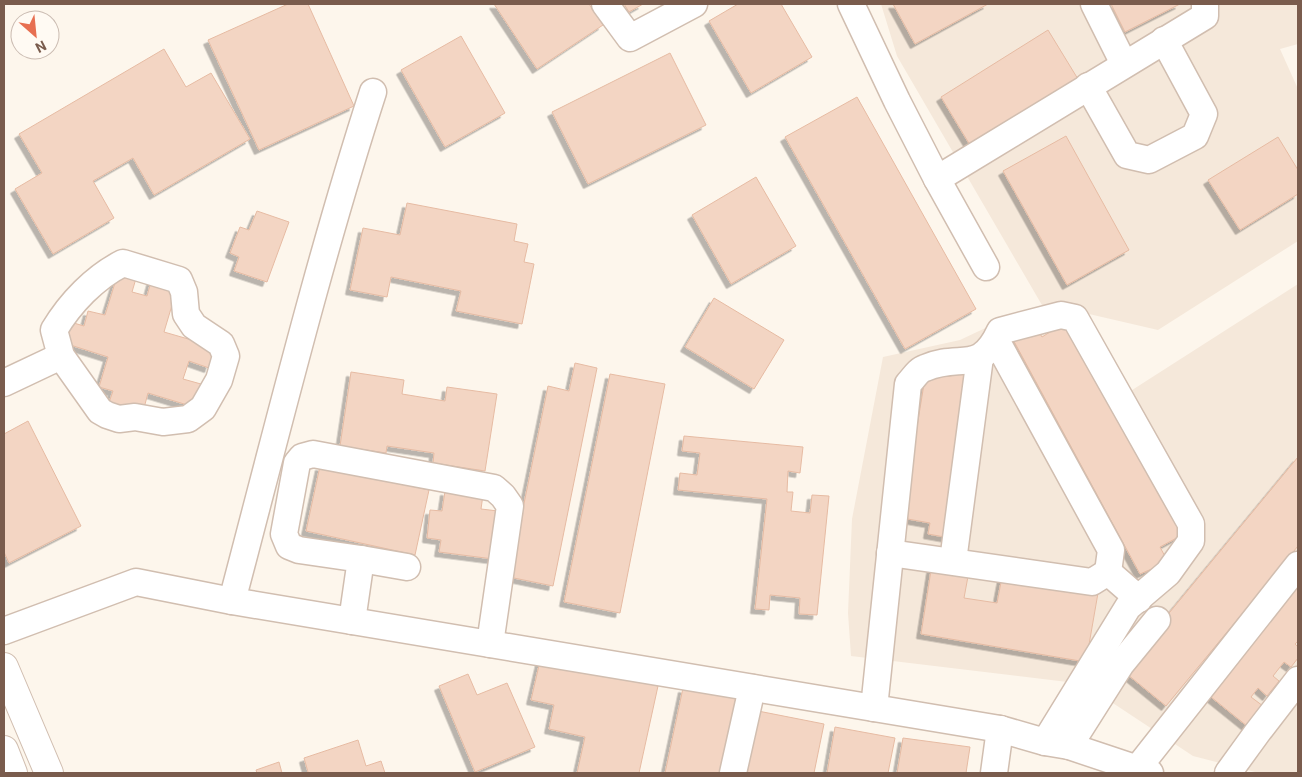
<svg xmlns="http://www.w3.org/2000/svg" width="1302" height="777" viewBox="0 0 1302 777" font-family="Roboto,sans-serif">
	<defs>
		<filter id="shadow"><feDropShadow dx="-4.5" dy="4.5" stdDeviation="0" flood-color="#0004"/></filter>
	</defs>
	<rect width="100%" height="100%" fill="#fdf6ec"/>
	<path fill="#f5e8da" d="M 881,4 L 1298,4 L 1298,44 L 1280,49 L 1298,89 L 1298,241 L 1158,330 L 1089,314 L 1129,392 L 1298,284 L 1298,773 L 1259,773 L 1193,756 L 1084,684 L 851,656 L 848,613 L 852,519 L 883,357 L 960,340 L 996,323 L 1046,312 L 897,56 Z"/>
	<g fill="#f3d5c3" stroke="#e6bba3" filter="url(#shadow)">
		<path d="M 288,4 L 308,4 L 354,106 L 259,150 L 208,40 Z"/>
		<path d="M 494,4 L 589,4 L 603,25 L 537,69 Z"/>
		<path d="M 624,4 L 643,4 L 629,12 Z"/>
		<path d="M 738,4 L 781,4 L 812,57 L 751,93 L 709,21 Z"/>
		<path d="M 893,4 L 988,4 L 915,44 Z"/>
		<path d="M 1111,4 L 1180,4 L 1125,32 Z"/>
		<path d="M 1048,30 L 1081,84 L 973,150 L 941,97 Z"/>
		<path d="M 461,36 L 505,113 L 445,147 L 401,70 Z"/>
		<path d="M 164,49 L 186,87 L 211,73 L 250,139 L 154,195 L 133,158 L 93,181 L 114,218 L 53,254 L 15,189 L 42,173 L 19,134 Z"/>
		<path d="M 670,53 L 706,125 L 588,184 L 552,112 Z"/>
		<path d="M 857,97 L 976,309 L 905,349 L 785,137 Z"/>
		<path d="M 1066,136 L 1129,250 L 1067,285 L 1003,171 Z"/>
		<path d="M 1278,137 L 1298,170 L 1298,194 L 1240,230 L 1208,180 Z"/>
		<path d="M 756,177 L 796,246 L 731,284 L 692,215 Z"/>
		<path d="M 407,203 L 517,224 L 514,241 L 528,244 L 524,262 L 534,264 L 522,324 L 456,311 L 461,291 L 391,277 L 387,297 L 350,290 L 363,228 L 400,235 Z"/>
		<path d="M 257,211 L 289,222 L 267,282 L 234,271 L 239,257 L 230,253 L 240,227 L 249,230 Z"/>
		<path d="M 119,270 L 137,275 L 132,292 L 147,296 L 152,278 L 178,285 L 164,332 L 216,347 L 209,368 L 189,361 L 183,379 L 201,384 L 194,407 L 148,393 L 144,408 L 106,411 L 113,391 L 99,387 L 108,357 L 61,342 L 67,321 L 84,326 L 88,311 L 105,315 Z"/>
		<path d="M 714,298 L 784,340 L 754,389 L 685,347 Z"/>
		<path d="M 1066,322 L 1182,519 L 1175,523 L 1182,535 L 1160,547 L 1168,562 L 1140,574 L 1010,334 L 1034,323 L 1042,337 Z"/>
		<path d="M 575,363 L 597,368 L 553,586 L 509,577 L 548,386 L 569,391 Z"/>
		<path d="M 960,370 L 977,373 L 950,538 L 928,534 L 930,523 L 902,518 L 925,378 L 951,376 Z"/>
		<path d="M 351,372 L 404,380 L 402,394 L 445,401 L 447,387 L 497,394 L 485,471 L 433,463 L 434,453 L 387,446 L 386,453 L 340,446 Z"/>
		<path d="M 610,374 L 665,384 L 620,613 L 564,602 Z"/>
		<path d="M 28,421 L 81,526 L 9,563 L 4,552 L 4,434 Z"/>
		<path d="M 684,436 L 803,447 L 800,473 L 788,471 L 787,492 L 793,492 L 791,511 L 810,513 L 812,495 L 829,496 L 817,615 L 799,614 L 800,598 L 770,595 L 769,610 L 755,609 L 767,499 L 678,490 L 680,473 L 697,475 L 700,453 L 682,451 Z"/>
		<path d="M 1298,457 L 1298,546 L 1166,706 L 1122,670 Z"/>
		<path d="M 320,466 L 429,490 L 415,555 L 306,531 Z"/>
		<path d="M 445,491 L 483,495 L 481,509 L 498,511 L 493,559 L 439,552 L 441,540 L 427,538 L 430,510 L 442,511 Z"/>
		<path d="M 932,564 L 969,571 L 964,598 L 997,603 L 1002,577 L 1098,593 L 1086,662 L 921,634 Z"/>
		<path d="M 1298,579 L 1298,641 L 1295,644 L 1298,647 L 1298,658 L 1291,667 L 1284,662 L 1273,676 L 1279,681 L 1267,696 L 1258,688 L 1251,697 L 1263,706 L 1247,726 L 1206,693 Z"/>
		<path d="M 540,661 L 658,686 L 639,773 L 577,773 L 585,737 L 549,729 L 554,705 L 531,700 Z"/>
		<path d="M 468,674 L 477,695 L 507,683 L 535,747 L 475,772 L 439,686 Z"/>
		<path d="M 683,688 L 740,699 L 725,773 L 665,773 Z"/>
		<path d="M 758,711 L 824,724 L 814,773 L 745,773 Z"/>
		<path d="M 835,727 L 895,738 L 888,773 L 827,773 Z"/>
		<path d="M 903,738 L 970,747 L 966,773 L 897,773 Z"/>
		<path d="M 358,740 L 366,766 L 381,761 L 385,773 L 306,773 L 308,772 L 304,758 Z"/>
		<path d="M 279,762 L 282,773 L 257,773 L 256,770 Z"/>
	</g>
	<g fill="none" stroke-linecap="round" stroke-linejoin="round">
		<defs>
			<g id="minor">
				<path d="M 605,4 L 630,38 L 694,4"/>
				<path d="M 851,4 L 897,101 L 937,179 L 986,267"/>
				<path d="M 1094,4 L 1124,64"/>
				<path d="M 1088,86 L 1127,155 L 1149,160 L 1195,136 L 1204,114 L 1164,40"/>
				<path d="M 937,179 L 1205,16 L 1205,4"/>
				<path d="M 996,340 L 1111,550 L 1108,572"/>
				<path d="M 4,383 L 61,356 L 54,330 C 70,303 95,277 123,263 L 179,280 L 184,292 L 186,314 L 194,326 L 221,344 L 226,356 L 219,380 L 203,408 L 188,419 L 163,422 L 135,417 L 119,419 L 107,415 L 100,411 L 61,356"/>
				<path d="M 890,553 L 1092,582 L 1108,572 L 1139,599"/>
				<path d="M 361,559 L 407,567"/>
				<path d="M 953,561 L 980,357"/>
				<path d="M 232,601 C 277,431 319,259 373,92"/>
				<path d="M 352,621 L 361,559 L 299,550 L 289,546 L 284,534 L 297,463 L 302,457 L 313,454 L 494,488 L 503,496 L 510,506 L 490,644"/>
				<path d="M 4,631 L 136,582 L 232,601 L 1000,729 L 1045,742 L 1069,746 L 1150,773"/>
				<path d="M 874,708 L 908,384 C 913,379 918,370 925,368 C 961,352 979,376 1000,331 L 1061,315 L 1075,318 L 1191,524 L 1191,541 L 1168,573 L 1128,607 L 1045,742"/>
				<path d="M 1069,746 L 1121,664 L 1157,620"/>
				<path d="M 1137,769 L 1298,565"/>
				<path d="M 733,773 L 752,688"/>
				<path d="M 994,773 L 1000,729"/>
				<path d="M 1228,773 L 1257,733 L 1298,680"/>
			</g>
			<g id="tertiary">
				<path d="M 4,667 L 49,773"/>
				<path d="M 4,750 L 13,773"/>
			</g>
		</defs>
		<use href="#minor" stroke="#d1beb0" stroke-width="29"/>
		<use href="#tertiary" stroke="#d1beb0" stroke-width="30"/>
		<use href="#minor" stroke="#fff" stroke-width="26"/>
		<use href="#tertiary" stroke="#fff" stroke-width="28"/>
	</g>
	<rect width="1302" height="777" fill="none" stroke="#7a5c4d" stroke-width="10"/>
	<g transform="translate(35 35) rotate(153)"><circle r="24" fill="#fffaf3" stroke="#cabbb1"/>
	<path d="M0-4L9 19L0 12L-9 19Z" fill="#e76f51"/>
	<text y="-8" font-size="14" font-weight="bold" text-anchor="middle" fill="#7a5c4d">N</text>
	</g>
</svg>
